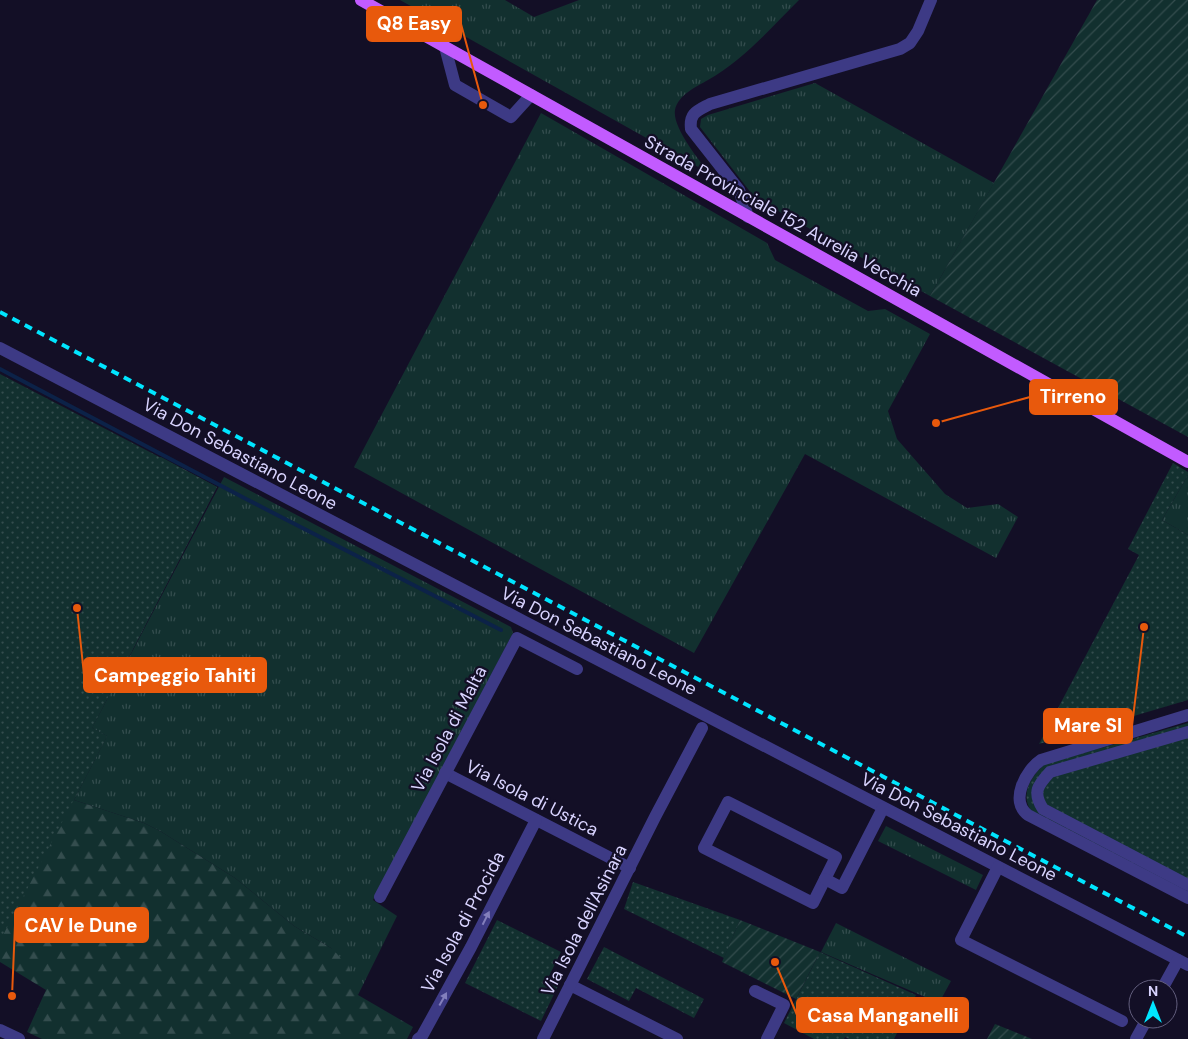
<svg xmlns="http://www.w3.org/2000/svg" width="1188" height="1039" viewBox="0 0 1188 1039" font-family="'DM Sans',sans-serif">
	<defs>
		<pattern id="grass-tufts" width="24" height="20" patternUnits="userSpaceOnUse" patternTransform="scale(1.25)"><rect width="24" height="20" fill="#12302f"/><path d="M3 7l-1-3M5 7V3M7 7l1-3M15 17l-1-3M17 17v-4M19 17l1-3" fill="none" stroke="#344d4e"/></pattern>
		<pattern id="forest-firs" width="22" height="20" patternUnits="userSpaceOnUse" patternTransform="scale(1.25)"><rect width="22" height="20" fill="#12302f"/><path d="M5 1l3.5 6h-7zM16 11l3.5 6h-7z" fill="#344d4e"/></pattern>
		<pattern id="park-dots" width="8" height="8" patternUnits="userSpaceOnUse" patternTransform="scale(1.25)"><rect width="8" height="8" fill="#12302f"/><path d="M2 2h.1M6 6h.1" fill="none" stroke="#344d4e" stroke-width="1.8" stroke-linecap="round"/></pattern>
		<pattern id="garden-furrows" width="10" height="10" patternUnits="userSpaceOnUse" patternTransform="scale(1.25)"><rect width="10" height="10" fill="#12302f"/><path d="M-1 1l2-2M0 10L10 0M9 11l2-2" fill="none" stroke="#344d4e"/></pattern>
	</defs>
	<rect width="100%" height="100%" fill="#130f26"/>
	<g fill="url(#grass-tufts)">
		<path d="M 400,0 L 505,0 L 534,17 L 579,0 L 799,0 C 771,28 743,60 708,80 C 696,87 678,95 675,110 C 672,127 699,160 709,173 Z"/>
		<path d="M 815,83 L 994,183 L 930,296 L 755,198 L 700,127 L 701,119 L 708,115 Z"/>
		<path d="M 541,113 L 767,243 L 775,260 L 868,311 L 885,309 L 930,334 L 888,411 L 897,439 L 945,494 L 967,508 L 998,504 L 1018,517 L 996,558 L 805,454 L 694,653 L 354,467 Z"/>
		<path d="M 1188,475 L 1188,535 L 1162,520 Z"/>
		<path d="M 224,477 L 511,627 L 513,633 L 373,900 L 397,916 L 358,995 L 331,948 L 294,926 L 235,878 L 160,831 L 144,823 L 74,800 L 107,736 L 92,728 Z"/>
		<path d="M 886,826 L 983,875 L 976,890 L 878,841 Z"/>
		<path d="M 836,923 L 951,981 L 939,1003 L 821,952 Z"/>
	</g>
	<path fill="url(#forest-firs)" d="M 161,457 L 217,487 L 92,728 L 107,736 L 74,800 L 144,823 L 160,831 L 235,878 L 294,926 L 331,948 L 349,966 L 358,995 L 413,1027 L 407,1039 L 42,1039 L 27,1032 L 46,990 L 0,962 L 0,463 Z"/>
	<g fill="url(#park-dots)">
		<path d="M 0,374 L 217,487 L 92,728 L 107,736 L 0,941 Z"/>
		<path d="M 1173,463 L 1188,472 L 1188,475 L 1162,520 L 1188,535 L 1188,700 L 1039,744 L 1139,555 L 1128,549 Z"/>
		<path d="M 1188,723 L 1188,894 L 1032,812 C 1019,795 1031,776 1045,764 Z"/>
		<path d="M 633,882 L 740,920 L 724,958 L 624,909 Z"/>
		<path d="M 497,920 L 561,952 L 547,980 L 558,986 L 541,1021 L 465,983 Z"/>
		<path d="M 604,947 L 704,999 L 694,1018 L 636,988 L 629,1001 L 587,979 Z"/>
		<path d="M 820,952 L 916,995 L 894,1039 L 849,1039 L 845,1037 L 844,1039 L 814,1039 L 784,1023 Z"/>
	</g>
	<g fill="url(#garden-furrows)">
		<path d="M 1097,0 L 1188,0 L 1188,437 L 930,296 Z"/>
		<path d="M 740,920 L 820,952 L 796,999 L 722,962 Z"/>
		<path d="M 995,1024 L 1032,1039 L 987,1039 Z"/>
	</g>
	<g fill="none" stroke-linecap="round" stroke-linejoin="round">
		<path stroke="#0c2248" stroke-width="4" d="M 0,369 L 248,500 L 501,630"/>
		<g stroke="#3d3a85" stroke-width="12">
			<path d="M 445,47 L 455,85 L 511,117 L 531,95"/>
			<path d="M 748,217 L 739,190 L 691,129 C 689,113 697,111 710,104 L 900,49 L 910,43 L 918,31 L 931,0"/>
			<path d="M 0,348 L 525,622 L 1188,965"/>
			<path d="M 1188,715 L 1041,760 C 1026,770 1009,801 1028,815 L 1188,898"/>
			<path d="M 1188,732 L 1050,772 C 1038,785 1032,792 1043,809 L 1188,885"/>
			<path d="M 445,773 L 630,868"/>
			<path d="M 728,802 L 836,857 L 813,903 L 704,848 Z"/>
			<path d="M 998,867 L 961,940 L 1122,1021"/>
			<path d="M 825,879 L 842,888 L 883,808"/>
			<path d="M 380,897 L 517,638 L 577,669"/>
			<path d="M 570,985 L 677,1039"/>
			<path d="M 1162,989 L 1178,960"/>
			<path d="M 755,991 L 784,1005 L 767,1039"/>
			<path d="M 0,1030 L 19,1039"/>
			<path d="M 418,1039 L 422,1036 L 471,947 L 536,820"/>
			<path d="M 543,1039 L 655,817 L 702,728"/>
			<path d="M 1136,1039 L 1147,1019"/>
		</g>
		<path stroke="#c25bff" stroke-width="12" d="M 361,0 L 1188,462"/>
		<path stroke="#00e5ff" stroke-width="4" stroke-dasharray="8 6" stroke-linecap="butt" d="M 0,312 L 1188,937"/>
	</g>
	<defs><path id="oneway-solid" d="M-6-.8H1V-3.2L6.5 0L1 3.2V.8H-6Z" transform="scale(1.25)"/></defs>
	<g fill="#837fbc">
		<use href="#oneway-solid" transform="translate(486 918) rotate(-63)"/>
		<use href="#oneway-solid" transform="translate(443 999) rotate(-61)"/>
	</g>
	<g text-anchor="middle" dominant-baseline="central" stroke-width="4.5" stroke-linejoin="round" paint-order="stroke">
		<g font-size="18" fill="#d9d4ff" stroke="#130f26">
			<text transform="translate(783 216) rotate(29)">Strada Provinciale 152 Aurelia Vecchia</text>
			<text transform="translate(240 454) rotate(28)">Via Don Sebastiano Leone</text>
			<text transform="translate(599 641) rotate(27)">Via Don Sebastiano Leone</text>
			<text transform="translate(449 729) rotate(-62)">Via Isola di Malta</text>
			<text transform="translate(532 798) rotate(27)">Via Isola di Ustica</text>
			<text transform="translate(959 827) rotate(27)">Via Don Sebastiano Leone</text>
			<text transform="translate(584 920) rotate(-63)">Via Isola dell'Asinara</text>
			<text transform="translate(463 922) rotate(-62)">Via Isola di Procida</text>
		</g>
	</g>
	<path fill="none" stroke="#e8590c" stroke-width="2" d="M483 105L461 24M936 423L1030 397M77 608L84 675M1144 627L1132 726M12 996L15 925M775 962L797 1015"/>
	<g fill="#e8590c" stroke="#130f26" stroke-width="2">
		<circle cx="483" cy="105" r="5"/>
		<circle cx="936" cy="423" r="5"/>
		<circle cx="77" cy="608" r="5"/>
		<circle cx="1144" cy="627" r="5"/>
		<circle cx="12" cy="996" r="5"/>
		<circle cx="775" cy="962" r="5"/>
	</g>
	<g fill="#e8590c" stroke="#e8590c" stroke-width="2">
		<rect x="367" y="7" width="94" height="34" rx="5"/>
		<rect x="1030" y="380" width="87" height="34" rx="5"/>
		<rect x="84" y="658" width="182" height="34" rx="5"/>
		<rect x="1044" y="709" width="88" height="34" rx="5"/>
		<rect x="15" y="908" width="133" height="34" rx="5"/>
		<rect x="797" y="998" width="171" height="34" rx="5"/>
	</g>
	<g font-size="19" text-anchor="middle" font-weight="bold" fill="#fff">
		<text x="414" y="30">Q8 Easy</text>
		<text x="1073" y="403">Tirreno</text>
		<text x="175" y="682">Campeggio Tahiti</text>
		<text x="1088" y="732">Mare SI</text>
		<text x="81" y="932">CAV le Dune</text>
		<text x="883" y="1022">Casa Manganelli</text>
	</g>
	<g transform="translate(1153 1004)"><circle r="24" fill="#130f26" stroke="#625e7d"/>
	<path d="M0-4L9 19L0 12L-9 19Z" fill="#00e5ff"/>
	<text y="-8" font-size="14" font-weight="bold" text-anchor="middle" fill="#d9d4ff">N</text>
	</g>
</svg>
